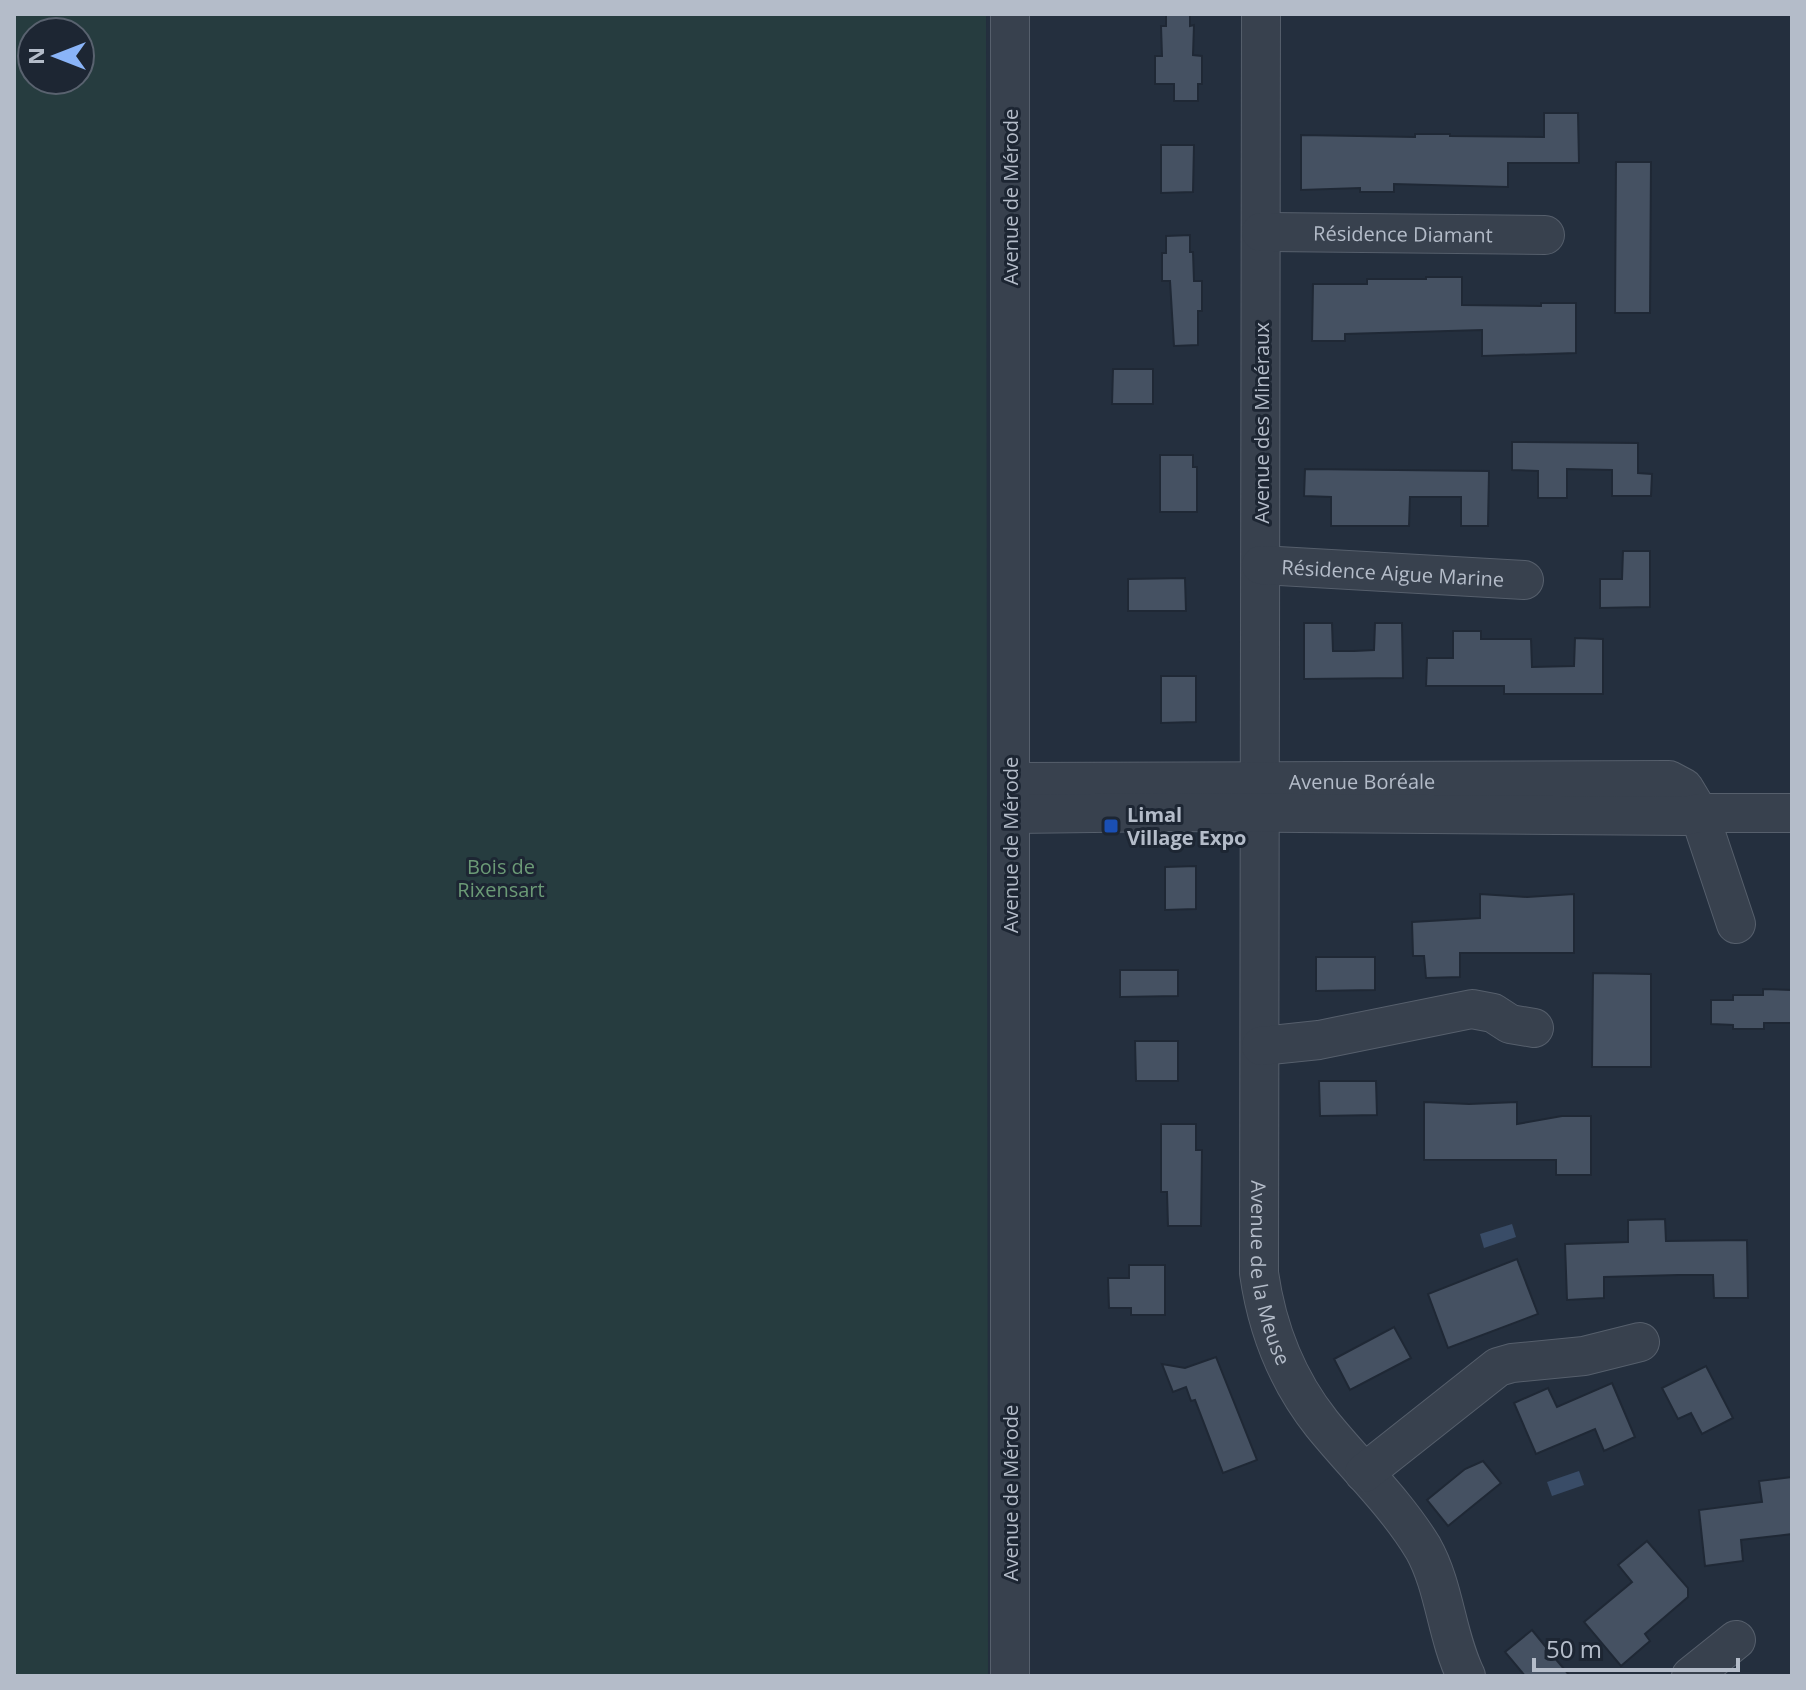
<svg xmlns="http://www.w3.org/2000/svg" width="1806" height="1690" viewBox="0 0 1806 1690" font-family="'Open Sans',sans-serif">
	<rect width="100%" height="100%" fill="#242f3e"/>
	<path fill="#263c3f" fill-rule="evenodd" d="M 14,14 L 986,14 L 988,1676 L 14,1676 ZM 32,32 L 80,32 L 80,80 L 32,80 Z"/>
	<g fill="#394c67">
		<path d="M 1512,1224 L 1516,1237 L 1484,1248 L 1480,1234 Z"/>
		<path d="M 1579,1471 L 1584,1485 L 1552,1496 L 1547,1482 Z"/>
	</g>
	<g fill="#455162" stroke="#1f2835" stroke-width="2">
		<path d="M 1166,14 L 1190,14 L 1190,26 L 1194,25 L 1193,55 L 1202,56 L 1202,84 L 1198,84 L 1198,101 L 1174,101 L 1174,84 L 1155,84 L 1155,56 L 1162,56 L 1161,26 L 1166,26 Z"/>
		<path d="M 1544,113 L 1578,113 L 1579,163 L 1508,163 L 1508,187 L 1394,184 L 1394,192 L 1360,192 L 1360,188 L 1301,190 L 1301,135 L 1415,137 L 1415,134 L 1450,134 L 1450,136 L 1544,137 Z"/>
		<path d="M 1161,145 L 1194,145 L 1193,192 L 1161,193 Z"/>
		<path d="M 1616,162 L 1651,162 L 1650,313 L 1615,313 Z"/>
		<path d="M 1190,235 L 1190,252 L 1193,252 L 1194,281 L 1202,281 L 1202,311 L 1198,311 L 1198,345 L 1174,346 L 1170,281 L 1162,281 L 1162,253 L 1166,253 L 1166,236 Z"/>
		<path d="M 1426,277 L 1462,277 L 1462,305 L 1541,306 L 1541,303 L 1576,303 L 1576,353 L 1482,356 L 1482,330 L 1345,334 L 1345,341 L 1312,341 L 1313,284 L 1367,284 L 1367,279 L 1426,279 Z"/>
		<path d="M 1113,369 L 1153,369 L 1153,404 L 1112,404 Z"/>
		<path d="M 1512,442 L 1638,443 L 1638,473 L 1652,474 L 1651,496 L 1612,496 L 1612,470 L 1567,469 L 1567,498 L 1538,498 L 1538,471 L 1512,470 Z"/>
		<path d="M 1160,455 L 1193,455 L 1193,467 L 1197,467 L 1197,512 L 1160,512 Z"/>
		<path d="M 1305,469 L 1489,471 L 1488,526 L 1461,526 L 1461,497 L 1410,497 L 1409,526 L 1331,526 L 1331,497 L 1304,496 Z"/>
		<path d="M 1623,551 L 1650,551 L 1650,607 L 1600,608 L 1600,579 L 1622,579 Z"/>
		<path d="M 1185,578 L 1186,611 L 1128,611 L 1128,579 Z"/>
		<path d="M 1304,623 L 1332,623 L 1333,651 L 1354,651 L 1374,650 L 1375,623 L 1402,623 L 1403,678 L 1304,679 Z"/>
		<path d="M 1453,631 L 1481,631 L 1481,639 L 1531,639 L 1532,667 L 1574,666 L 1575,638 L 1603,639 L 1603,694 L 1504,694 L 1504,686 L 1426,686 L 1427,658 L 1453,658 Z"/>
		<path d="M 1161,676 L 1196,676 L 1196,722 L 1161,723 Z"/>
		<path d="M 1196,866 L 1196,909 L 1165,910 L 1165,867 Z"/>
		<path d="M 1480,894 L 1527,897 L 1574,894 L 1574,953 L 1460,953 L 1460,977 L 1426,978 L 1424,956 L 1413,956 L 1412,922 L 1480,918 Z"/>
		<path d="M 1316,957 L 1375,957 L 1375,990 L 1316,991 Z"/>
		<path d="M 1120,970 L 1178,970 L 1178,996 L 1120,997 Z"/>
		<path d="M 1593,973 L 1651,974 L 1651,1067 L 1592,1067 Z"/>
		<path d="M 1763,989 L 1792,990 L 1792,1023 L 1764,1023 L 1764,1029 L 1733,1029 L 1733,1025 L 1711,1024 L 1711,1000 L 1733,1000 L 1733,995 L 1763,995 Z"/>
		<path d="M 1135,1041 L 1178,1041 L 1178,1081 L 1136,1081 Z"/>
		<path d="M 1319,1081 L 1376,1081 L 1377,1115 L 1320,1116 Z"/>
		<path d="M 1424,1102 L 1469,1104 L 1517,1102 L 1517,1124 L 1562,1116 L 1591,1116 L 1591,1175 L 1556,1175 L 1556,1160 L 1424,1160 Z"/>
		<path d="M 1161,1124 L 1196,1124 L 1196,1150 L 1202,1150 L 1201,1226 L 1168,1226 L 1167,1192 L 1161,1192 Z"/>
		<path d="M 1665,1219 L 1666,1241 L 1747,1240 L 1748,1298 L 1714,1298 L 1713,1275 L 1678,1275 L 1604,1277 L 1604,1298 L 1567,1300 L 1565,1244 L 1628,1242 L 1628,1220 Z"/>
		<path d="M 1517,1259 L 1538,1314 L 1448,1348 L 1428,1294 Z"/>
		<path d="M 1129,1265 L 1165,1265 L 1165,1315 L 1131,1315 L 1131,1308 L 1109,1308 L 1108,1278 L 1129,1278 Z"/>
		<path d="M 1394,1327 L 1411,1358 L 1350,1390 L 1334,1359 Z"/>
		<path d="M 1216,1357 L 1257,1460 L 1223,1473 L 1195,1400 L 1191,1401 L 1186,1387 L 1173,1392 L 1162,1364 L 1185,1368 Z"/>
		<path d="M 1706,1366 L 1733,1418 L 1702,1434 L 1691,1413 L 1678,1419 L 1662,1388 Z"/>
		<path d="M 1612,1383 L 1635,1437 L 1604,1451 L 1595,1429 L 1536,1454 L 1514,1403 L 1548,1388 L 1557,1407 Z"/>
		<path d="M 1483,1461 L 1501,1483 L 1448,1526 L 1427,1500 L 1465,1469 Z"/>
		<path d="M 1792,1477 L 1792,1534 L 1741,1540 L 1743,1561 L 1705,1566 L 1699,1510 L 1762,1502 L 1759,1481 Z"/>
		<path d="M 1647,1541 L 1688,1588 L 1688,1597 L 1645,1634 L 1650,1641 L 1621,1666 L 1584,1622 L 1632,1582 L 1618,1565 Z"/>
		<path d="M 1532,1630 L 1554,1657 L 1570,1676 L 1525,1676 L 1505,1652 Z"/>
	</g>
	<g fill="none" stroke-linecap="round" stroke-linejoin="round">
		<defs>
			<g id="minor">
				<path id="s1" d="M 1261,14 L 1259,1273 C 1267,1329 1287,1380 1322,1424 C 1356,1466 1395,1502 1423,1548 C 1445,1587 1446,1635 1466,1676"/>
				<path id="s2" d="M 1261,232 L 1545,235"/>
				<path id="s3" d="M 1261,565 L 1524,580"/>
				<path id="s4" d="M 1010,782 L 1669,780 L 1684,788 L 1699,813 L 1736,924"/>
				<path d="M 1011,814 L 1171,812 L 1685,816 L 1699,813 L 1792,813"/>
				<path d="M 1261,1046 L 1319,1040 L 1472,1009 L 1493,1013 L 1510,1024 L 1534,1028"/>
				<path d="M 1364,1473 L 1498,1367 L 1512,1363 L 1584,1356 L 1640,1342"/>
				<path d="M 1010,1676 L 1010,14"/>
				<path d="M 1691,1676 L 1736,1640"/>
			</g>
		</defs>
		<use href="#minor" stroke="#565f6c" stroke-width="40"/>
		<use href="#minor" stroke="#38414e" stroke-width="38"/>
	</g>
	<rect fill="#1a4fb4" stroke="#1d2633" stroke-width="3" x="1103" y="818" width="16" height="16" rx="4"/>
	<g text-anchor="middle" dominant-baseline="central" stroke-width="6" stroke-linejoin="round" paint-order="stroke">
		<g font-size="20" fill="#b4bcc9" stroke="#1d2633">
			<text transform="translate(1010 197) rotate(-90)">Avenue de Mérode</text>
			<text stroke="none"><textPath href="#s2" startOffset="142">Résidence Diamant</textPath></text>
			<text transform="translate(1261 423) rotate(-90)">Avenue des Minéraux</text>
			<text stroke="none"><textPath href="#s3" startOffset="132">Résidence Aigue Marine</textPath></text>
			<text stroke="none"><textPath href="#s4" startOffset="352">Avenue Boréale</textPath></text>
			<text transform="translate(1010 845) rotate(-90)">Avenue de Mérode</text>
			<text stroke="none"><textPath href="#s1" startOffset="1260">Avenue de la Meuse</textPath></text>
			<text transform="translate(1010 1493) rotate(-90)">Avenue de Mérode</text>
		</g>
		<g font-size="20" font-weight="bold" fill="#b4bcc9" stroke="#1d2633" text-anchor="start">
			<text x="1127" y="814">Limal<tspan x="1127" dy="23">Village Expo</tspan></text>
		</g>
		<g font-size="20" fill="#6b9a76" stroke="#1d2633">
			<text x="501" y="866">Bois de<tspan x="501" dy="23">Rixensart</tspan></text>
		</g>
	</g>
	<rect width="1806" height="1690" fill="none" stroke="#b4bcc9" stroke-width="32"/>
	<g transform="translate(56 56) rotate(270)"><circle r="38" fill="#1d2633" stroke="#59626f" stroke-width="2"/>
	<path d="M0-6L14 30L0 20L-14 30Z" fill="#8ab4f8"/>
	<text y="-12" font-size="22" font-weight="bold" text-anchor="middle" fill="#b4bcc9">N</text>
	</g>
	<path d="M1534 1658v12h204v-12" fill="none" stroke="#b4bcc9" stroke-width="4"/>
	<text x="1546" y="1658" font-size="24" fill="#b4bcc9" stroke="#1d2633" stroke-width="6" paint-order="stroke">50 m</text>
</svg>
